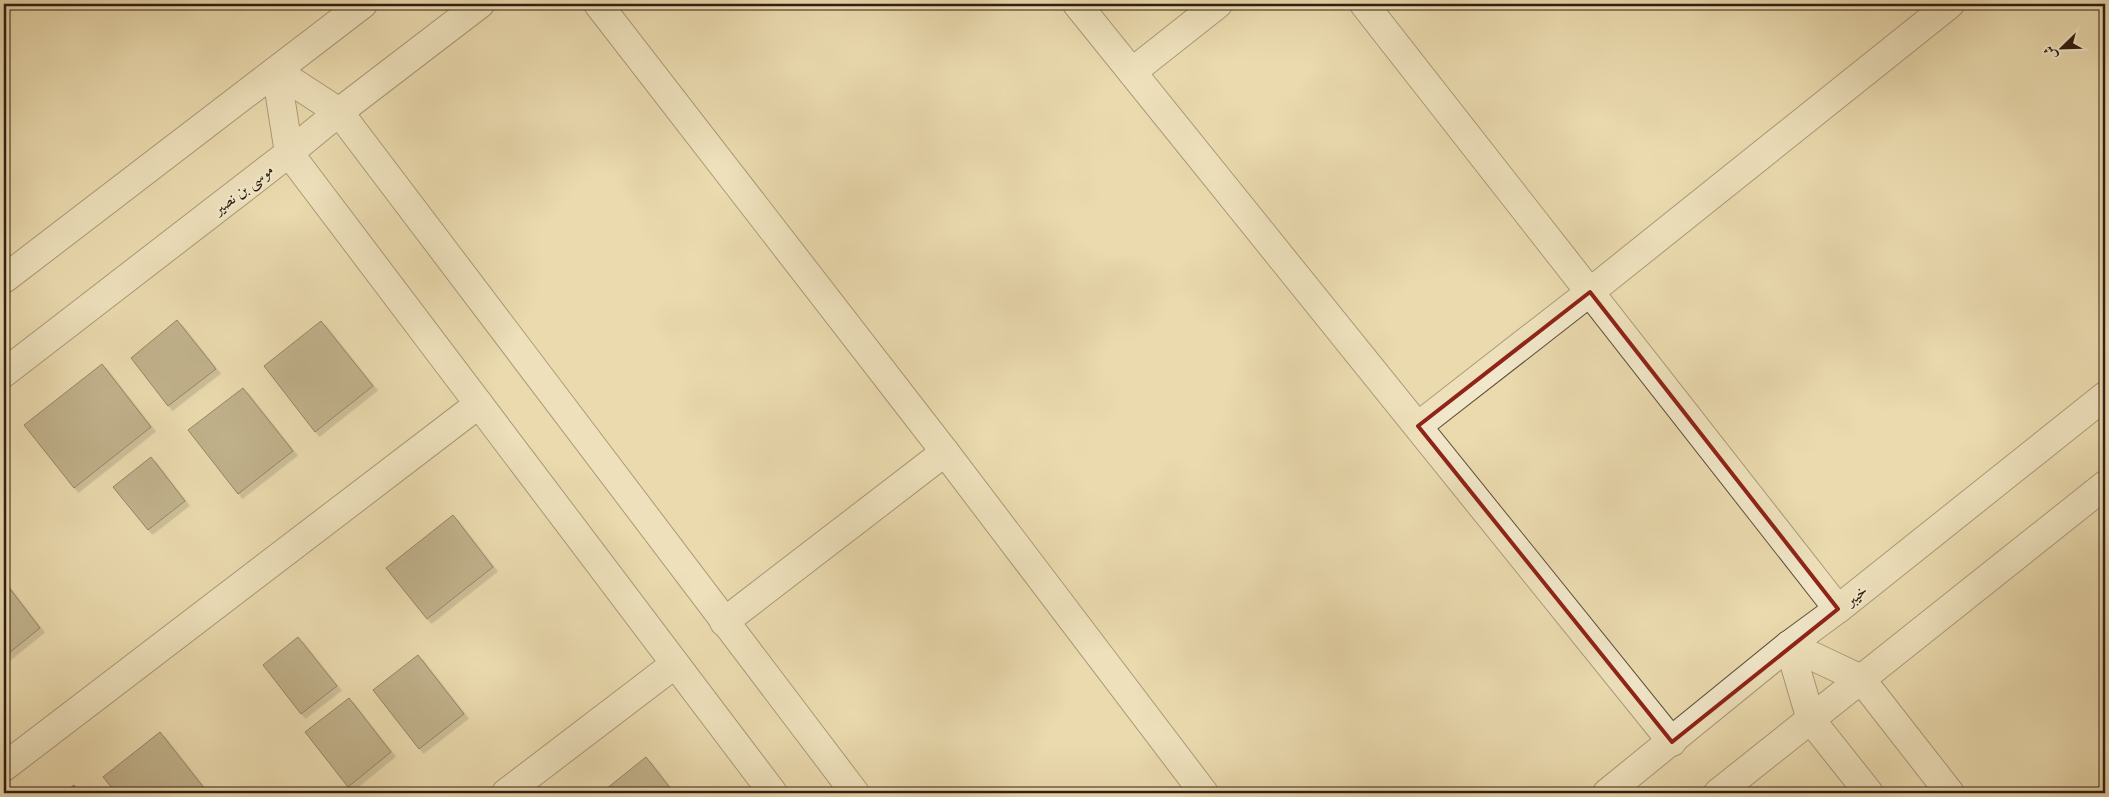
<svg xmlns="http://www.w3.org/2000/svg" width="2109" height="797" viewBox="0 0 2109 797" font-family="'IM FELL French Canon',Amiri,serif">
	<defs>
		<filter id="shadow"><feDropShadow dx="4.5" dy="4.5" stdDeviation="0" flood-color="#0004"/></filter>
	</defs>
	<rect width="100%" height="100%" fill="#eadaae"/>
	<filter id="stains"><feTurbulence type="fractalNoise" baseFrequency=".004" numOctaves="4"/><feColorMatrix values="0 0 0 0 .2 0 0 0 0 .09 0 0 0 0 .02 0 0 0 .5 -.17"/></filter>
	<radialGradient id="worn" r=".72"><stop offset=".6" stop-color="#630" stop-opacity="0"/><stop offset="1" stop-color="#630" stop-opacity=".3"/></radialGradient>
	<g fill="#918063" stroke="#301f11" filter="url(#shadow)">
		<path d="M 177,320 L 216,369 L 168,406 L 131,358 Z"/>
		<path d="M 321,321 L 373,386 L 315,432 L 264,366 Z"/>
		<path d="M 102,364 L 151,427 L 74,488 L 24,425 Z"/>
		<path d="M 243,388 L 293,451 L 238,494 L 188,430 Z"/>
		<path d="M 151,457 L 185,501 L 148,530 L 113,487 Z"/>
		<path d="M 453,515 L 493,567 L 427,619 L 386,568 Z"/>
		<path d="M 4,581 L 40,628 L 4,657 Z"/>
		<path d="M 298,637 L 337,686 L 301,714 L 263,665 Z"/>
		<path d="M 418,655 L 464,714 L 419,749 L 373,690 Z"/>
		<path d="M 349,698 L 391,752 L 348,787 L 305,732 Z"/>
		<path d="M 160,732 L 208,793 L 116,793 L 103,777 Z"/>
		<path d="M 646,757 L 674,793 L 601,793 Z"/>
		<path d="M 74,785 L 80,793 L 63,793 Z"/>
	</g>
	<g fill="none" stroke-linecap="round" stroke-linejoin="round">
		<defs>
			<g id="minor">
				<path d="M 598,4 L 945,452 L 1204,793"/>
				<path d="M 1077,4 L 1672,742"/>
				<path d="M 1364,4 L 1838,609"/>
				<path d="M 276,71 L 339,112 L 855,793"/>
				<path d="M 276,71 L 289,153 L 773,793"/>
				<path d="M 1132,72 L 1218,4"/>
				<path d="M 4,279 L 363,4"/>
				<path d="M 4,373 L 289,153 L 339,112 L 480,4"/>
				<path d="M 1418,426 L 1590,292 L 1950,4"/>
				<path d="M 724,622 L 945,452"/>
				<path d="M 1789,645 L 1861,679 L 1950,793"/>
				<path d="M 1789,645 L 1811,720 L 1869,793"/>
				<path d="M 4,767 L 479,404"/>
				<path d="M 506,793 L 675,664"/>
				<path d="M 1607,793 L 1789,645 L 1838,609 L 2105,396"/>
				<path d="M 1718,793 L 2105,485"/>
			</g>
		</defs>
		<use href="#minor" stroke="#5e4e38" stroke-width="30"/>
		<use href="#minor" stroke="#f1e7ca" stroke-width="28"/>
	</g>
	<path d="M0 0H2109V797H0ZM 1590,292 L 1838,609 L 1672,742 L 1418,426 Z" fill="#eadaae" fill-opacity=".55" fill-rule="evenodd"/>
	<path fill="none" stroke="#8f2418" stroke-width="4" stroke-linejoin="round" d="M 1590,292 L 1838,609 L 1672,742 L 1418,426 Z"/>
	<g text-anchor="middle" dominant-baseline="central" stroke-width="4" stroke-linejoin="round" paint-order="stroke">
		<g font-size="16" fill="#301f11" stroke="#f1e7ca">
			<text transform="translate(243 189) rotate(-38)">موسى بن نصير</text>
			<text transform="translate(1856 595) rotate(-39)">خيبر</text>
		</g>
	</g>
	<rect width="2109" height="797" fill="none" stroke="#eadaae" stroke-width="20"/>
	<rect x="5" y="5" width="2099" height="787" fill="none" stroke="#301f11" stroke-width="2.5"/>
	<rect x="10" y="10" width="2089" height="777" fill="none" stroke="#301f11"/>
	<g transform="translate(2062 48) rotate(247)" stroke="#f1e7ca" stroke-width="4" paint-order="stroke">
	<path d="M0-4L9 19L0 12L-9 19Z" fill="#301f11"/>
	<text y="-8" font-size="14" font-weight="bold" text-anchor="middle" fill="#301f11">ش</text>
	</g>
	<rect width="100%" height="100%" filter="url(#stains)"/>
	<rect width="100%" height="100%" fill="url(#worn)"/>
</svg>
